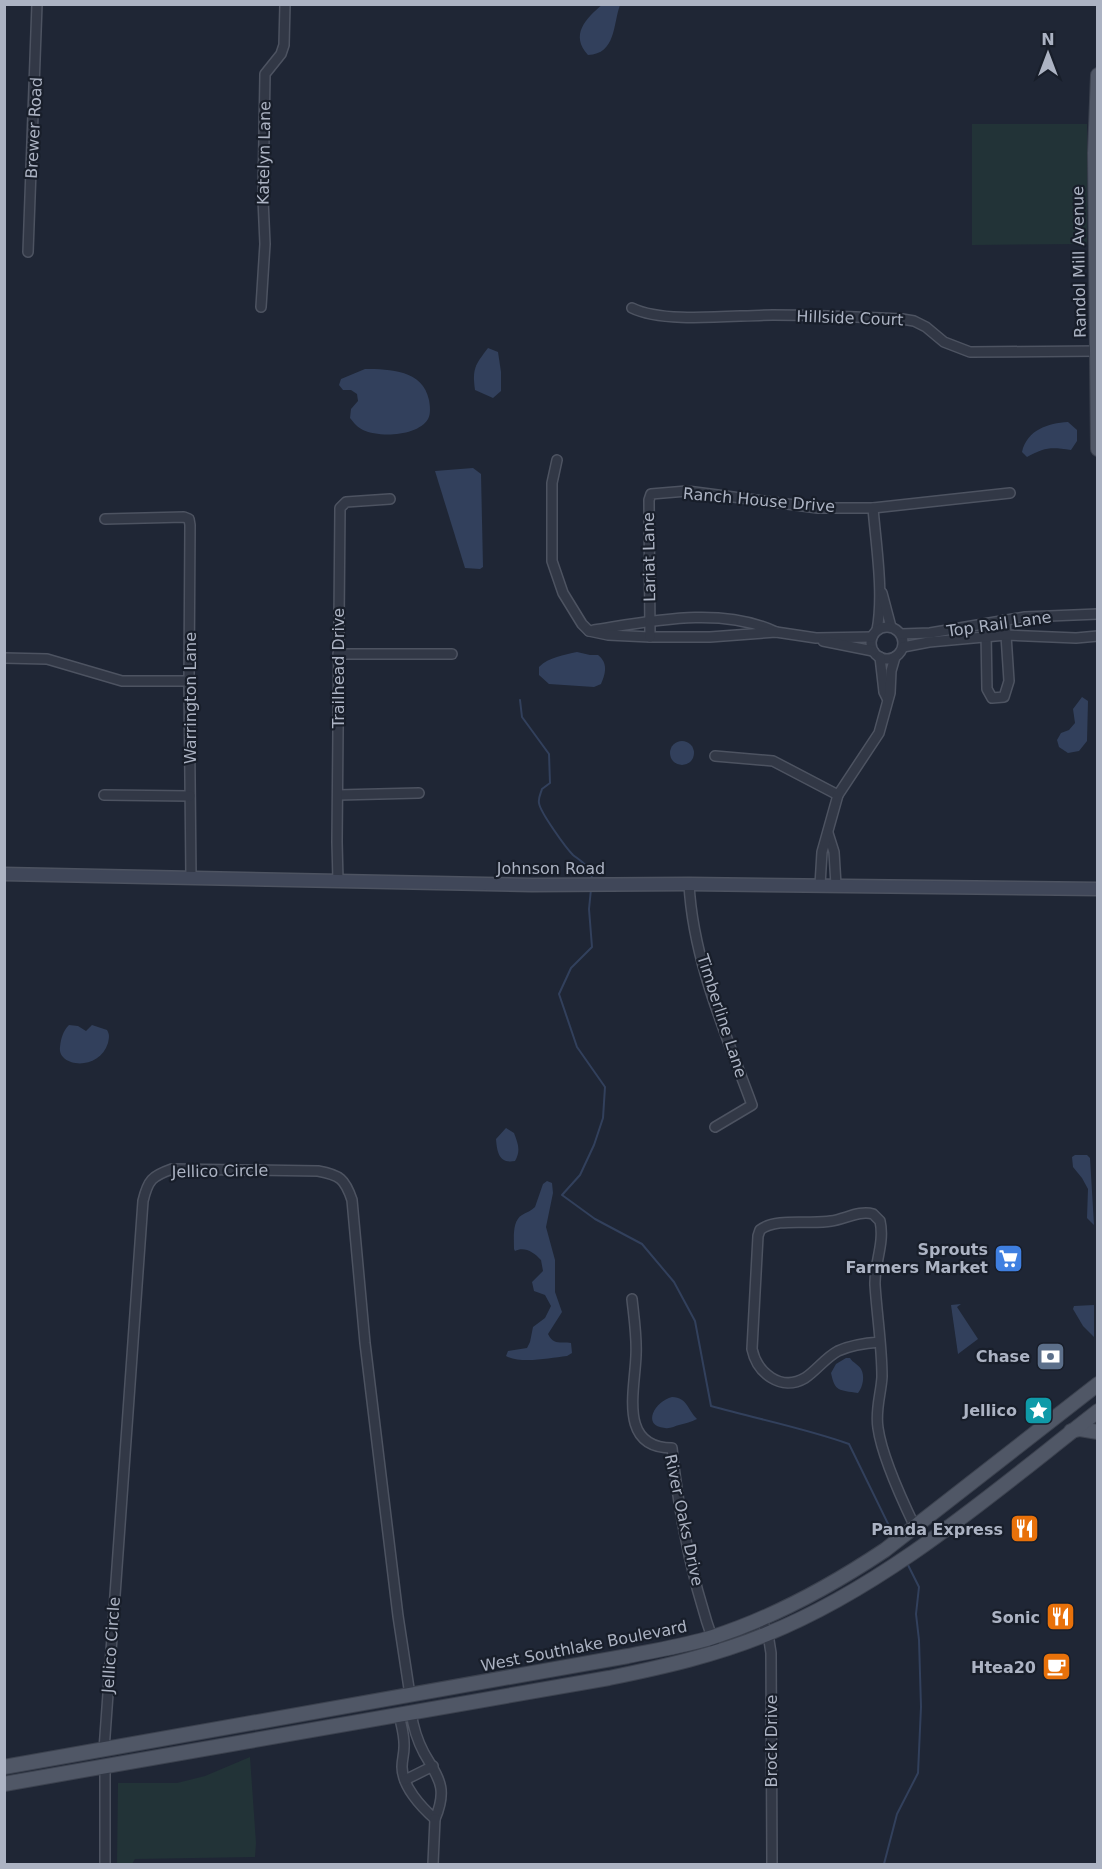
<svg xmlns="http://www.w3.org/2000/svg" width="1102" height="1869" viewBox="0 0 1102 1869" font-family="'DejaVu Sans',sans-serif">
	<rect width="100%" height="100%" fill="#1f2635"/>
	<g fill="#223337">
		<path d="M 972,124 L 1087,124 L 1087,244 L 972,245 Z"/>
		<path d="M 250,1757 L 256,1843 L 255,1857 L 135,1859 L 132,1864 L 117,1864 L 118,1783 L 177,1783 L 205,1776 Z"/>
	</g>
	<g fill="#32405c">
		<path d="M 603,4 L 620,5 C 613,24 616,54 588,55 C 570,35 585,19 603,4 Z"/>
		<path d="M 488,348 L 498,352 L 501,372 L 501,391 L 493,398 L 475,390 C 472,369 475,365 488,348 Z"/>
		<path d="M 365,369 C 390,369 423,370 429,400 C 430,406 431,414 428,419 C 418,436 380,438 363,430 C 357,427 354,423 350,418 L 351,409 L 358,401 L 357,394 L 351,390 L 343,390 L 339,385 L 341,379 Z"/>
		<path d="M 1068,422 L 1077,430 L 1077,441 L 1071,450 C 1051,447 1045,447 1027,457 L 1022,452 C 1027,430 1048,423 1068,422 Z"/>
		<path d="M 473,468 L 481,474 L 483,567 L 480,569 L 465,568 L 435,471 Z"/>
		<path d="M 577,652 L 590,655 L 598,655 C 608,663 606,673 601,684 L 594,687 L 549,684 L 539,675 L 539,667 C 549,657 564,655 577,652 Z"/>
		<path d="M 1082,697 L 1088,701 L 1087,741 L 1079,751 L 1068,753 L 1059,747 L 1057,740 L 1061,733 L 1069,730 L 1075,723 L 1073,709 Z"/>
		<circle cx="682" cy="753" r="12"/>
		<path d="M 69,1025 L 78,1026 L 86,1031 L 92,1025 L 107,1030 C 110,1035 109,1038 108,1043 C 99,1072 57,1067 60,1047 C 61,1038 63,1031 69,1025 Z"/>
		<path d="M 506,1128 L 514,1133 C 518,1144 521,1150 515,1161 C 499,1164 497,1152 496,1139 Z"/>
		<path d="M 1075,1155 L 1087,1155 L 1090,1158 L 1094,1225 L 1087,1218 L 1088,1189 L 1082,1178 L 1073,1167 L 1072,1157 Z"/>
		<path d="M 547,1181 L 552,1183 L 553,1193 L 546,1227 L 555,1260 L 555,1292 L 562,1312 L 548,1334 C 554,1346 561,1341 571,1343 L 572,1353 L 567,1356 C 549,1358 522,1364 506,1356 L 508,1351 L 527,1348 L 530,1342 L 533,1327 L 545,1318 L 551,1306 L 545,1295 L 534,1291 L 532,1282 L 543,1271 L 541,1260 C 534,1252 524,1246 515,1251 L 514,1249 C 514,1238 512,1221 522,1215 C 527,1212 531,1211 535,1207 L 543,1184 Z"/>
		<path d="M 961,1304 L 957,1307 L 978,1339 L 958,1354 L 951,1305 Z"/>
		<path d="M 1094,1305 L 1094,1337 L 1083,1326 L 1073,1309 L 1074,1306 Z"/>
		<path d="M 846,1358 L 850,1358 C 853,1363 858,1364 861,1369 C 865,1376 863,1387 858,1393 C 839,1390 835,1392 831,1373 L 836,1364 Z"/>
		<path d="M 672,1397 C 688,1398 687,1409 697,1419 C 691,1422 686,1423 679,1425 C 675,1426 670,1429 665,1428 C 641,1426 655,1401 672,1397 Z"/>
	</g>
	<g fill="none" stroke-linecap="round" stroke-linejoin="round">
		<g stroke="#32405c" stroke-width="2">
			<path d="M 520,700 L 522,717 L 549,754 L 550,783 L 542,789 C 541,793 538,798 539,803 C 540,812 566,848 573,855 C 582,862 593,868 592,881"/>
			<path d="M 591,889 L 589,909 L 592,947 L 571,968 L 559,994 L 577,1047 L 605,1087 L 603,1118 L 594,1145 L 580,1175 L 562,1195 L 595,1219 L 642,1244 L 674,1282 L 695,1321 L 711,1406 C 757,1419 804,1428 849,1444 L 894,1536"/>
			<path d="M 884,1864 L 897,1814 L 918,1773 L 921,1707 L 919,1640 L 916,1614 L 919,1587 L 907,1563"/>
		</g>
		<defs>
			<g id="street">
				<path d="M 28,252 L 37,4"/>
				<path d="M 261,307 L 265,244 L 263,199 L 265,74 L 281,54 L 284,45 L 285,4"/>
				<path d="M 632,308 C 664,324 735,315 773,315 C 816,315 859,317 902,319 L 914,321 L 926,327 L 944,342 L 970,352 L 1098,351"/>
				<path d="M 557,460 L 552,483 L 552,561 L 563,593 L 582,624 L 589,631"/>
				<path d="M 873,508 C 876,545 884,594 877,630"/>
				<path d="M 105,519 L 184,517 L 189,519 L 190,525 L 189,681 L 191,877"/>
				<path d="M 882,593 L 891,627"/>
				<circle cx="887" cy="643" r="16"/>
				<path d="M 594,630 C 652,621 721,606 776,632"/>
				<path d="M 589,631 L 608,635 L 650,637 L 710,637 L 776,632 L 816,638 L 872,637"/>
				<path d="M 986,632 L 987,689 L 992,698 L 1004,697 L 1009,681 L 1005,620"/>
				<path d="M 901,634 L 930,633 L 1025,617 L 1098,614"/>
				<path d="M 650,637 L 649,500 L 651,494 L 687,491 L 818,508 L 873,508 L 1010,493"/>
				<path d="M 823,641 L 873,651"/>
				<path d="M 903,647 L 929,642 L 1006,635 L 1076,638 L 1098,636"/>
				<path d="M 338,654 L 452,654"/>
				<path d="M 880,657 L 884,692 L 887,698"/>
				<path d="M 4,658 L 47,659 L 122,681 L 189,681"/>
				<path d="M 715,756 L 773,761 L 838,795"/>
				<path d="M 104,795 L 190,796"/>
				<path d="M 338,795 L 419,793"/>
				<path d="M 828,833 L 834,852 L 836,885"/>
				<path d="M 338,881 L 337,842 L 340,508 L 346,502 L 390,499"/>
				<path d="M 689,884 C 693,961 726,1034 752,1105 L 715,1127"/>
				<path d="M 820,885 L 822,852 L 838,795 L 879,733 L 890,693 L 891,671 L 895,657"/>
				<path d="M 632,1299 C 634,1318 637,1337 636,1355 C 635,1390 618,1448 672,1448 C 679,1517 693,1586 717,1652"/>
				<path d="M 880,1342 C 866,1343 851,1345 838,1351 C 825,1358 817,1370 805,1378 C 781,1392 757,1373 752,1349 L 758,1236 L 760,1230 C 776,1217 811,1225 831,1221 C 845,1219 860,1210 873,1214 L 880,1221 C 885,1243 874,1264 875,1285 C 877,1316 882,1346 882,1377 C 881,1394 875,1410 878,1428 C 882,1457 902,1500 915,1527"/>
				<path d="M 761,1619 L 768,1634 L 771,1653 L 772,1864"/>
				<path d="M 399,1714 C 401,1725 405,1736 404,1748 C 404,1754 402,1760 402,1767 C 402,1786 421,1807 435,1819 C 448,1788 439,1779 424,1753 C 417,1740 413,1726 411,1712"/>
				<path d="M 104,1750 L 143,1201 C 148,1180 152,1176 172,1169 L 318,1171 C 340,1175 345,1179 352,1200 L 365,1343 L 398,1616 L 410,1695"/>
				<path d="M 405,1780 L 433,1766"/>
				<path d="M 105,1864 L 105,1767"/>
				<path d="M 433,1864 L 435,1819"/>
			</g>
			<path id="secondary" d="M 4,874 L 532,885 L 689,884 L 1098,889"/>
			<g id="primary">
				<path d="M 1098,75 L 1095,153 L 1098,449"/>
				<path d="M 1071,1431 L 1080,1429 L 1098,1432"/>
				<path d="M 4,1767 L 628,1656 C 656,1650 685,1646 713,1637 C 775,1617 831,1586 885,1550 L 1098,1384"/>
				<path d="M 4,1784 L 609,1678 C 663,1667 716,1655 767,1634 C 888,1585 995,1491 1098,1411"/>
			</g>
		</defs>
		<use href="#street" stroke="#4d5361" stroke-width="12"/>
		<use href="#secondary" stroke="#4d5361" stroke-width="15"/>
		<use href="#primary" stroke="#3c424f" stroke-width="16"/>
		<use href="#street" stroke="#323846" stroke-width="9"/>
		<use href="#secondary" stroke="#404759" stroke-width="12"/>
		<use href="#primary" stroke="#505766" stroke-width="14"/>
	</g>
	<defs>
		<symbol id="supermarket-square" viewBox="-11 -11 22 22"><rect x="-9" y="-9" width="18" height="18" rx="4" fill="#3f7fe0" stroke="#181e2a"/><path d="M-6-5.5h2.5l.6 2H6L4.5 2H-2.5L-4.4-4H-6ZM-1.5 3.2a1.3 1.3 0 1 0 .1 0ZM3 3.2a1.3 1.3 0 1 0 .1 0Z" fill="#fff"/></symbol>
		<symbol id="bank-square" viewBox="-11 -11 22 22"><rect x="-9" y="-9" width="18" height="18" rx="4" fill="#5c6f8a" stroke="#181e2a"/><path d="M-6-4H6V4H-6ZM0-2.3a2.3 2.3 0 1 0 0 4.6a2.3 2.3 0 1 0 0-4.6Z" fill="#fff"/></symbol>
		<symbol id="sight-square" viewBox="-11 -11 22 22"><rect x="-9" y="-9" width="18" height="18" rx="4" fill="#0f9aa8" stroke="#181e2a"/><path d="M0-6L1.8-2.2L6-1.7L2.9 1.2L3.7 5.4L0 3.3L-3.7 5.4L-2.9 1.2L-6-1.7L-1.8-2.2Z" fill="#fff"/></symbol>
		<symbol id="restaurant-square" viewBox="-11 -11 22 22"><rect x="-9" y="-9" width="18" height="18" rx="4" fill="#e8710a" stroke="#181e2a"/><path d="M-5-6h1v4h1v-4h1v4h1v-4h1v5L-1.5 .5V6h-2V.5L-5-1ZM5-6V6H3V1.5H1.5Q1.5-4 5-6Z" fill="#fff"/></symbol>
		<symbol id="cafe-square" viewBox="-11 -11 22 22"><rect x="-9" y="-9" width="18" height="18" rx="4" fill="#e8710a" stroke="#181e2a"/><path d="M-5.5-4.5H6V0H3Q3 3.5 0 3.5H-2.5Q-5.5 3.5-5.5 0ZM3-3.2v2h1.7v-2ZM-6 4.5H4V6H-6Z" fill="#fff"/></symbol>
	</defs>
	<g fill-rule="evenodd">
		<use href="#supermarket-square" x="992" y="1242" width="33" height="33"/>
		<use href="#bank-square" x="1034" y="1340" width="33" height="33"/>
		<use href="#sight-square" x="1022" y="1394" width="33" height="33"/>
		<use href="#restaurant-square" x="1008" y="1512" width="33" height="33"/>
		<use href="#restaurant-square" x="1044" y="1600" width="33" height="33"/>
		<use href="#cafe-square" x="1040" y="1650" width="33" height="33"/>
	</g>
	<g text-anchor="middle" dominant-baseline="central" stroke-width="4.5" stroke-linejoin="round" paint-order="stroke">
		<g font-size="16" fill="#acb3c3" stroke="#181e2a">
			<text transform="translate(34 128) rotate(-87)">Brewer Road</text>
			<text transform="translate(264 153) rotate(-89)">Katelyn Lane</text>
			<text transform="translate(1079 262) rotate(-91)">Randol Mill Avenue</text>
			<text transform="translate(850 318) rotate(2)">Hillside Court</text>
			<text transform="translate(759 500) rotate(5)">Ranch House Drive</text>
			<text transform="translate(649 557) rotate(-91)">Lariat Lane</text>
			<text transform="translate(999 624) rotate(-8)">Top Rail Lane</text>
			<text transform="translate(338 668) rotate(-90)">Trailhead Drive</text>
			<text transform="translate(190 698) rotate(-90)">Warrington Lane</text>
			<text x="551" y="868">Johnson Road</text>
			<text transform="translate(722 1016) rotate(72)">Timberline Lane</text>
			<text transform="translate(220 1171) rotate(-1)">Jellico Circle</text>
			<text transform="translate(684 1520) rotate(78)">River Oaks Drive</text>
			<text transform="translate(111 1645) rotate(-86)">Jellico Circle</text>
			<text transform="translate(584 1646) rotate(-11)">West Southlake Boulevard</text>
			<text transform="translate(771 1741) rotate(-90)">Brock Drive</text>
		</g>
		<g font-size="16" font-weight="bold" fill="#acb3c3" stroke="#181e2a" text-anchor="end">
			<text x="988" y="1249">Sprouts<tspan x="988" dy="18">Farmers Market</tspan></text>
			<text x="1030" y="1356">Chase</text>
			<text x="1017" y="1410">Jellico</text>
			<text x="1003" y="1529">Panda Express</text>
			<text x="1040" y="1617">Sonic</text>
			<text x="1036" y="1667">Htea20</text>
		</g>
	</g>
	<rect width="1102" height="1869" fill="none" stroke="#acb3c3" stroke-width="12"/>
	<g transform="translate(1048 54)" stroke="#181e2a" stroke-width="4.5" paint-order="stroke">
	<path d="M0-4.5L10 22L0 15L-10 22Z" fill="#acb3c3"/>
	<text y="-9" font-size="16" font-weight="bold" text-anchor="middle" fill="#acb3c3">N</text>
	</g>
</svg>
